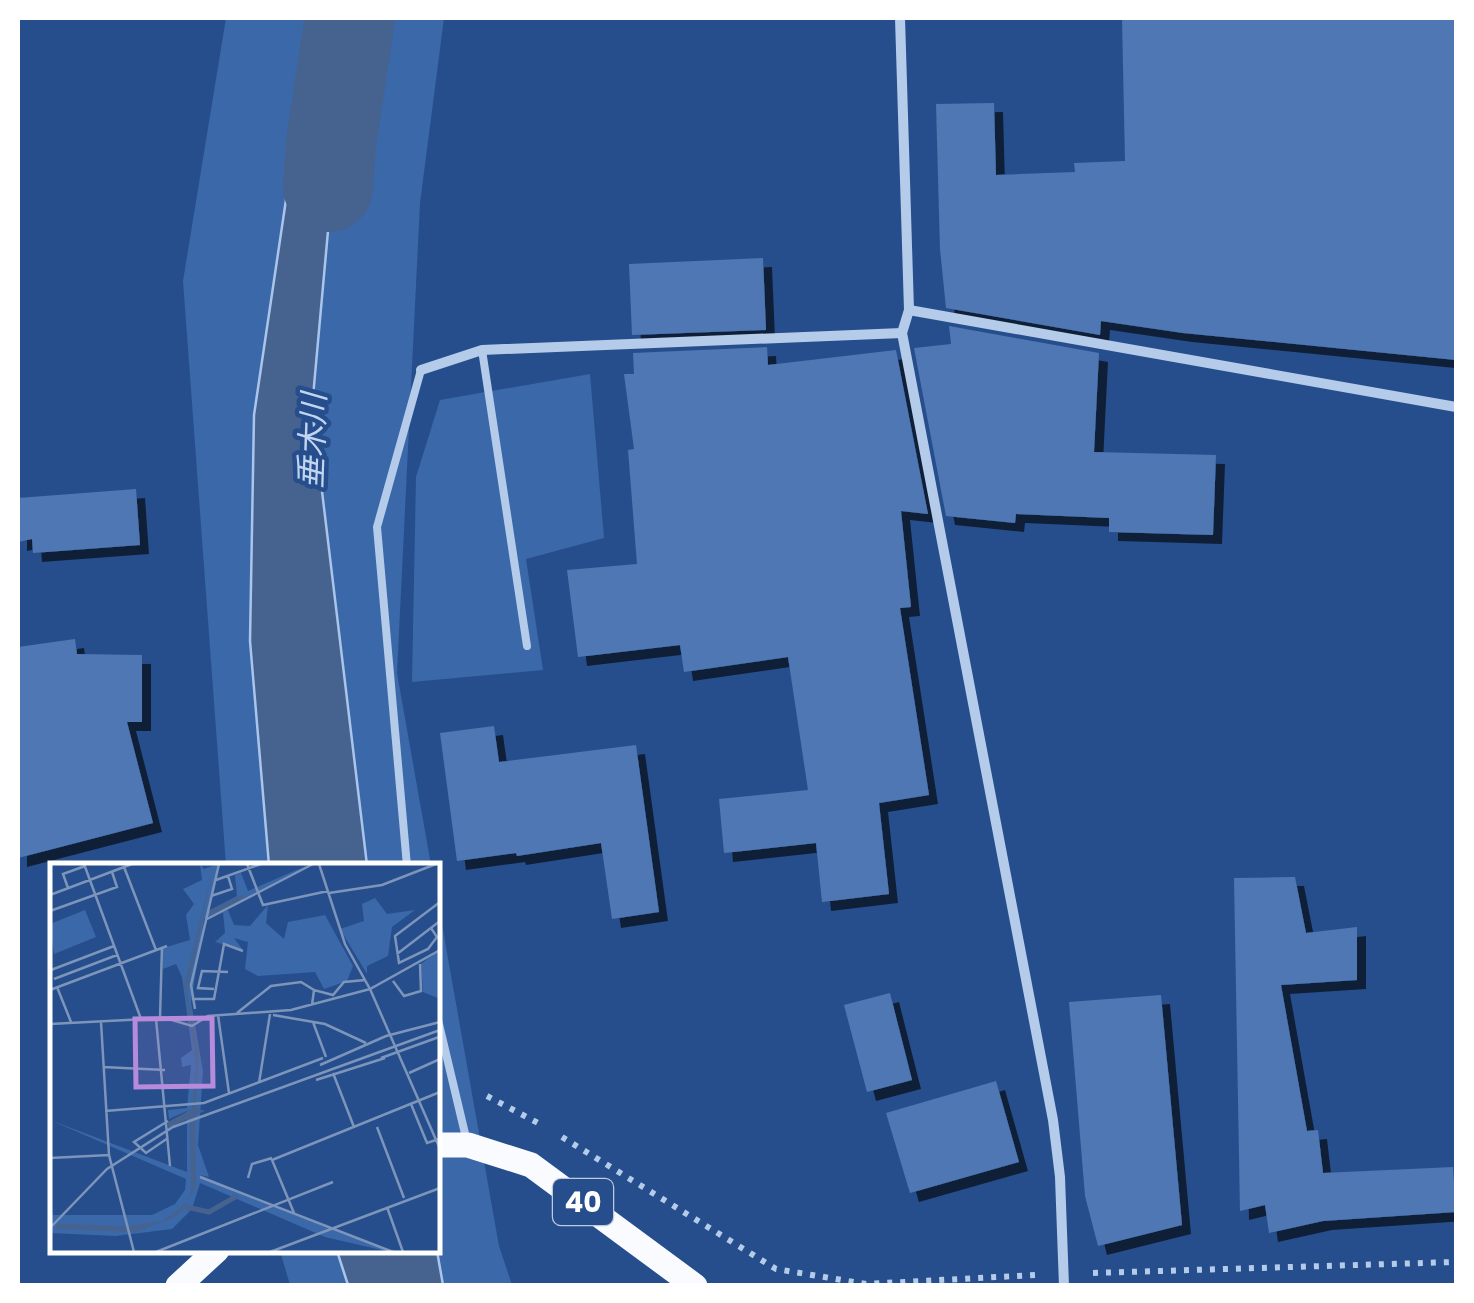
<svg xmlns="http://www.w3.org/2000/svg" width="1474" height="1303" viewBox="0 0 1474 1303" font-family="Poppins,'Noto Sans JP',sans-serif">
	<defs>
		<filter id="shadow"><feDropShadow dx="9" dy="9" stdDeviation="0" flood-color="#0009"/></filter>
	</defs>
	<rect width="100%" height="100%" fill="#264e8c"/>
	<g fill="#3b68a9">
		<path d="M 226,18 L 444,18 L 420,203 L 397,673 L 431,865 L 226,865 L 183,281 Z"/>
		<path d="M 590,374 L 604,538 L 526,559 L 543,670 L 412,682 L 416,477 L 440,400 Z"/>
		<path d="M 438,902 L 499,1246 L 512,1285 L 290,1285 L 280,1251 L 438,1250 Z"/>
	</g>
	<g fill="#46628f" stroke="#aac5eb" stroke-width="2.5">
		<path d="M 313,18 L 349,18 L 343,65 L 312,408 L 367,865 L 269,865 L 250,641 L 254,415 Z"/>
		<path d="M 337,1251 L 437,1251 L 443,1285 L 348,1285 Z"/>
	</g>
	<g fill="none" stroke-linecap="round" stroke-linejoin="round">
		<path stroke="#46628f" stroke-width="90" d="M 328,187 L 331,143 L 350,18"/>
	</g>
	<g fill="#4f77b3" filter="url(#shadow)">
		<path d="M 1122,18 L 1456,18 L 1456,360 L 1183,333 L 1101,321 L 1100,335 L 946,308 L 940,249 L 936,104 L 994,103 L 996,175 L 1075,172 L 1074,163 L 1125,161 Z"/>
		<path d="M 763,258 L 766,330 L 632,335 L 629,264 Z"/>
		<path d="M 949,326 L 1099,353 L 1094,452 L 1216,455 L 1213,535 L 1109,532 L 1109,518 L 1016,514 L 1015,523 L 946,516 L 914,348 L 951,344 Z"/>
		<path d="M 767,347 L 768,365 L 896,350 L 928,514 L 901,511 L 911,607 L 900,608 L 929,795 L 879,803 L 889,894 L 822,902 L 816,843 L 724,853 L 719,799 L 808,790 L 788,657 L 684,672 L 680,645 L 578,657 L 567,570 L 637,564 L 628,450 L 634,449 L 624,374 L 634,374 L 633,353 Z"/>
		<path d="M 136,489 L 140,545 L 33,553 L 32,539 L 18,542 L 18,498 Z"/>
		<path d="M 75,639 L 77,654 L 142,655 L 142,722 L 127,722 L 153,823 L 18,858 L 18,647 Z"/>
		<path d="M 494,726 L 499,762 L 636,745 L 659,912 L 612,919 L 601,843 L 517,856 L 516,853 L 457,861 L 440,733 Z"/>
		<path d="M 1295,877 L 1306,933 L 1357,927 L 1357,980 L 1281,985 L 1307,1131 L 1318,1130 L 1323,1173 L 1453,1167 L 1456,1212 L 1323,1221 L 1269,1233 L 1265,1205 L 1240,1211 L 1234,878 Z"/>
		<path d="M 890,993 L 912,1080 L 867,1092 L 844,1005 Z"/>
		<path d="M 1161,995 L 1182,1225 L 1098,1246 L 1085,1196 L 1069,1002 Z"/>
		<path d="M 996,1081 L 1019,1162 L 910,1193 L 886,1113 Z"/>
	</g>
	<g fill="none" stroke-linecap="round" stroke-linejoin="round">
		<g stroke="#b5cbea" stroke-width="6" stroke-dasharray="5 8" stroke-linecap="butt">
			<path d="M 487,1096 L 538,1123"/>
			<path d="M 562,1137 L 776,1269 L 866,1284 L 1035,1275"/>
			<path d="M 1093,1273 L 1456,1262"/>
		</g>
		<g stroke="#b5cbea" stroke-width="8">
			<path d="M 482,350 L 527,646"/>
			<path d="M 407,866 L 377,527 L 421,370"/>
			<path d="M 438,1020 L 467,1142"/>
		</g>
		<g stroke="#b5cbea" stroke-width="10">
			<path d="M 900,18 L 909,310 L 902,333 L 1053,1120 L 1060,1177 L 1064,1286"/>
			<path d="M 909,310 L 1456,407"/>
			<path d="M 421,370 L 482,350 L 902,333"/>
		</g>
		<g stroke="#f9fbfe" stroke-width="25">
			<path d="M 438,1145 L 468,1145 L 531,1165 L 695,1286"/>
			<path d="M 178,1286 L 217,1250"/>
		</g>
	</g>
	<g text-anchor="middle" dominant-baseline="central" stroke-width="9" stroke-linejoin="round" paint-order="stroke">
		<rect fill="#264e8c" stroke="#becadc" stroke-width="2.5" x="553" y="1179" width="60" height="46" rx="8"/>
		<g font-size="28" font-weight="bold" fill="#fff">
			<text x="583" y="1202">40</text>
		</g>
		<g font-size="32" font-style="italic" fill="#c1d5f1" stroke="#264e8c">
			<text transform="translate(312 441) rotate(-88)">垂木川</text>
		</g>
	</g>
	<g transform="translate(50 863)">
		<rect width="390" height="390" fill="#264e8c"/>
		<path d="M 150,1 L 154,6 L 168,1 L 158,48 L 187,33 L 185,12 L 191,10 L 198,28 L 260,1 L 154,56 L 141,139 L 153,208 L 148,282 L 159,314 L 150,312 L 340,389 L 275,374 L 150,320 L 142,346 L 122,366 L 66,373 L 0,370 L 0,342 L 3,352 L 102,352 L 125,341 L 135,327 L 136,316 L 0,257 L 137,309 L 137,248 L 119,256 L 118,247 L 137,245 L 141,202 L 132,204 L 131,195 L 142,187 L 132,114 L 126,101 L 113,106 L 113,85 L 140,77 L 136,52 L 144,41 L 133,26 L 152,17 ZM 325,35 L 337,51 L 365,47 L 342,64 L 338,93 L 317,103 L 317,111 L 290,66 L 314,58 L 312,41 ZM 218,42 L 216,60 L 234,76 L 238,59 L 275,52 L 303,103 L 297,118 L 274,126 L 265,109 L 208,113 L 195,106 L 198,79 L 184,75 L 193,87 L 165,79 L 175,70 L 173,49 L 178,47 L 184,62 L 200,63 ZM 35,47 L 46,74 L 4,91 L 0,61 ZM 390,86 L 390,136 L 373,129 L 371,101 Z" fill="#3b68a9"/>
		<path d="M 164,1 L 137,129 L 149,190 L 146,245 L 155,248 L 145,252 L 146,323 L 133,348 L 121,356 L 84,369 L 71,368 L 64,365 L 113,358 L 138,339 L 141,327 L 140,255 L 118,265 L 118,259 L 142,246 L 146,202 L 134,122 Z" fill="#46628f"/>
		<path fill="none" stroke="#46628f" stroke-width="5" d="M 160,50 L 193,34M 136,344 L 159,349 L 187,333M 6,363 L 73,366"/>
		<path fill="none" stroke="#7d95ba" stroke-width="2.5" d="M 34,1 L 91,156M 197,1 L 213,42 L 278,28M 269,1 L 295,81 L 320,126 L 390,87M 74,4 L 106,87M 166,17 L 211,1M 18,25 L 13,11 L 35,3M 279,30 L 332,22 L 386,1M 0,32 L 82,1M 161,33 L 182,26 L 178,13M 0,48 L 67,24 L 62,9M 157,56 L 263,1M 381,65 L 387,74 L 378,86 L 349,100 L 345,73 L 390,39M 347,91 L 390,58M 1,107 L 64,83M 4,116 L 67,92M 343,118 L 354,133 L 371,128 L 370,101M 7,124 L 21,159M 164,126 L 148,125 L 152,108 L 178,109M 0,127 L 117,83M 142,136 L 164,136 L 174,81 L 193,88M 262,142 L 264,127 L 283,132 L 294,119 L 315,117M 145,146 L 141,122 L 169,1M 187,150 L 221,123 L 251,119 L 264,127M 168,152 L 179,230M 223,152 L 275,161 L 316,180M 110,155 L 112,84M 106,156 L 120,303M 51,159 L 59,292 L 84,389M 263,159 L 276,194M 0,161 L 115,155 L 142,163 L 158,153 L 241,147 L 320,126 L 390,286M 331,195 L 389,174M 270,202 L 336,173 L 390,159M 53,204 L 115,207M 283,210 L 304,264M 359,210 L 390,196M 266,217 L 335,195M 209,220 L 220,151M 361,241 L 377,280 L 389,276M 55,248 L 154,240 L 273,195M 327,264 L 354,335M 118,275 L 96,290 L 84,279 L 118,258M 0,295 L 59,292M 150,314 L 343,389M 198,315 L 202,301 L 222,295M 337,344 L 353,389M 244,350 L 222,297 L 390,229M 0,365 L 57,306 L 123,264 L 390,167M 106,389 L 283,319M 220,389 L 390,325"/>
		<path fill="#b68bdc" fill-opacity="0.15" stroke="#b68bdc" stroke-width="5" d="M 162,155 L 163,223 L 86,224 L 85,156 Z"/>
		<rect width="390" height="390" fill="none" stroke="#fff" stroke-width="5"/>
	</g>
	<rect width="1474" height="1303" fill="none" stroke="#ffffff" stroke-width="40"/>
</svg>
